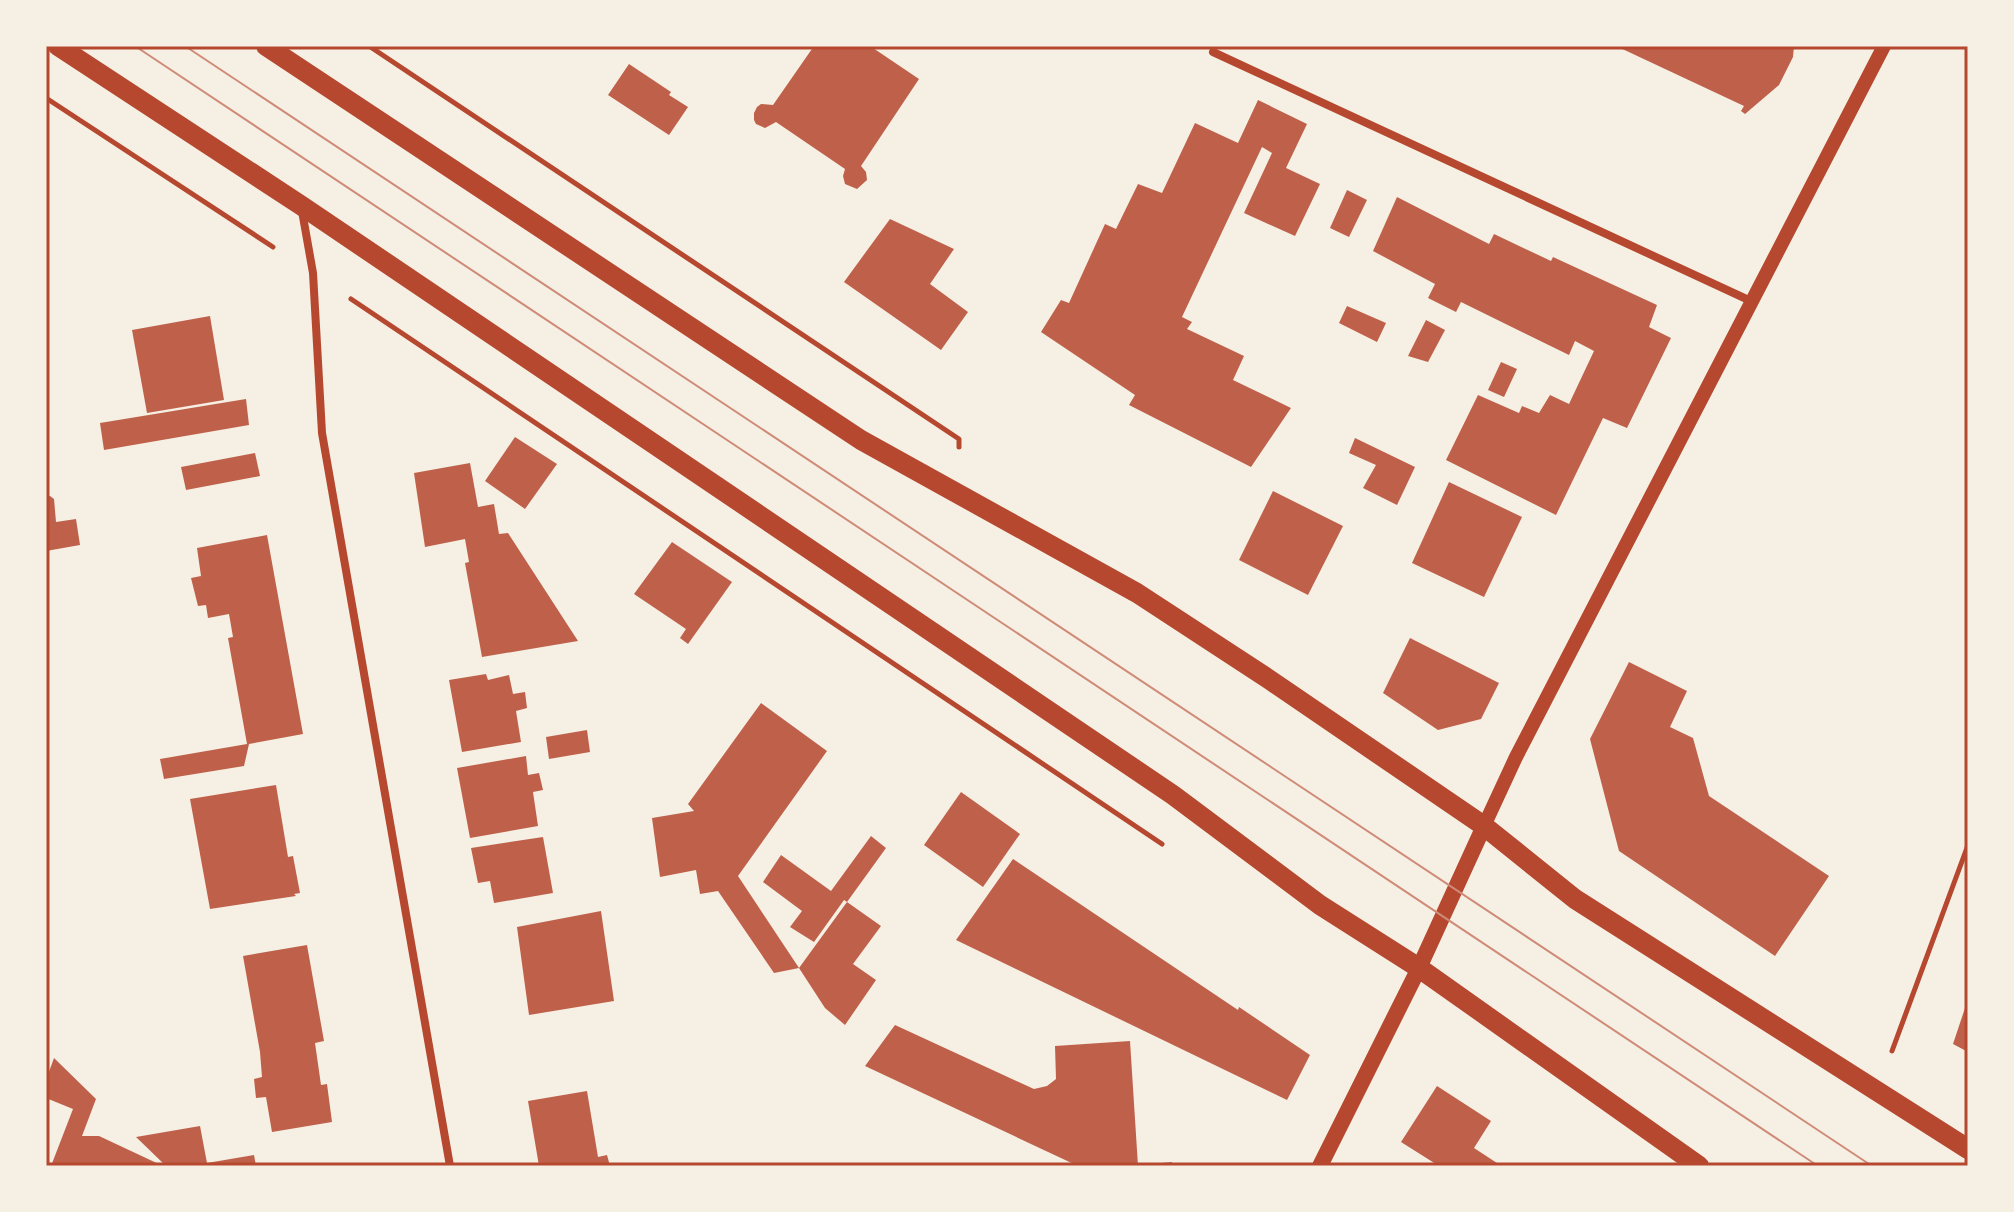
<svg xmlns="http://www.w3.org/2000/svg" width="2014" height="1212" viewBox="0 0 2014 1212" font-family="'Open Sans',sans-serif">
	<rect width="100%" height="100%" fill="#f6efe4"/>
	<g fill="#bf614a">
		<path d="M 814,46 L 870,46 L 919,79 L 861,166 L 866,172 L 867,180 L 857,189 L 845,184 L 843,176 L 845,169 L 776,122 L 765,128 L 756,124 L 754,120 L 754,113 L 757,107 L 761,104 L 773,105 Z"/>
		<path d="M 1616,46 L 1794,46 L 1793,57 L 1779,85 L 1745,114 L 1741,111 L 1744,106 Z"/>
		<path d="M 629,64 L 671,92 L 669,95 L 688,107 L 669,135 L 608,95 Z"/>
		<path d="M 1258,100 L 1307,124 L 1286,168 L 1320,184 L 1295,236 L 1244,213 L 1272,153 L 1262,147 L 1182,317 L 1192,322 L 1187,329 L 1244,356 L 1233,380 L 1291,408 L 1251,467 L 1129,405 L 1135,395 L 1041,332 L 1061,300 L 1069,303 L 1105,224 L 1116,229 L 1138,184 L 1162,193 L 1195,123 L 1238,143 Z"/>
		<path d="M 1347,190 L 1367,200 L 1349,237 L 1330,228 Z"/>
		<path d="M 1397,197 L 1489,244 L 1494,234 L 1551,261 L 1553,257 L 1657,305 L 1649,327 L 1671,338 L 1627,428 L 1603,418 L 1556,515 L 1446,460 L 1478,395 L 1519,413 L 1522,406 L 1539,413 L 1550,395 L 1569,404 L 1594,351 L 1575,341 L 1569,355 L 1461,302 L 1456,312 L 1428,298 L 1435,284 L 1373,251 Z"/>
		<path d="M 890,219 L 954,249 L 930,284 L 968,312 L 941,350 L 844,282 Z"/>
		<path d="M 1347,306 L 1386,323 L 1377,342 L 1339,323 Z"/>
		<path d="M 210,316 L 224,400 L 147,413 L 132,330 Z"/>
		<path d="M 1426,320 L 1445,330 L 1428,362 L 1408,356 Z"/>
		<path d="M 1501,362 L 1517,369 L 1504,397 L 1488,390 Z"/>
		<path d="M 246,399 L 249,425 L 104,450 L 100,423 Z"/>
		<path d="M 515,437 L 557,464 L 525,509 L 485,481 Z"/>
		<path d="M 1355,438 L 1415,467 L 1397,505 L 1363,488 L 1376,465 L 1349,453 Z"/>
		<path d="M 255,453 L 260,476 L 186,490 L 181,467 Z"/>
		<path d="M 470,463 L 478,507 L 494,504 L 499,534 L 508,533 L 578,641 L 482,657 L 465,563 L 469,562 L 465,539 L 425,547 L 414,473 Z"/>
		<path d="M 1449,482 L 1522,517 L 1484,597 L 1412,563 Z"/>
		<path d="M 1273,491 L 1343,526 L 1308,595 L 1239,560 Z"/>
		<path d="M 50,496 L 54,499 L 56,522 L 76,519 L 80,545 L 46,551 L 46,497 Z"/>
		<path d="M 267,535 L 303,734 L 249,744 L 244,766 L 164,779 L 160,759 L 247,744 L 228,638 L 233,637 L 229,614 L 208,618 L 206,605 L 198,606 L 191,578 L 201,576 L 197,548 Z"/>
		<path d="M 672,542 L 732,582 L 688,644 L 680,638 L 686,629 L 634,594 Z"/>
		<path d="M 1410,638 L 1499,683 L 1481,719 L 1438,730 L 1383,693 Z"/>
		<path d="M 1629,662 L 1687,691 L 1670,727 L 1693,738 L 1709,796 L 1829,876 L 1775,956 L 1619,851 L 1590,739 Z"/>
		<path d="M 486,674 L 488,680 L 509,675 L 513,694 L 525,692 L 527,708 L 516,711 L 521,742 L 462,752 L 449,680 Z"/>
		<path d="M 761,703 L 827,751 L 738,876 L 799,968 L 847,902 L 881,926 L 853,964 L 876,980 L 845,1025 L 825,1008 L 799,968 L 774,973 L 718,891 L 700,894 L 696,870 L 660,877 L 652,818 L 694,811 L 688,804 Z"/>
		<path d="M 587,730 L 590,752 L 549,759 L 546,737 Z"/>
		<path d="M 526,756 L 528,775 L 539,773 L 543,790 L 533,792 L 538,826 L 470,838 L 457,768 Z"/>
		<path d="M 276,785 L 288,857 L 293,856 L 300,893 L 294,894 L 296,896 L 210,909 L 190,799 Z"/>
		<path d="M 961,792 L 1020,834 L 983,887 L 924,845 Z"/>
		<path d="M 871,836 L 886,848 L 847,902 L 844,900 L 814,942 L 790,927 L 802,911 L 763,882 L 781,855 L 831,891 Z"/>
		<path d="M 543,837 L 553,893 L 494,903 L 490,881 L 478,883 L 471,848 Z"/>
		<path d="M 1013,859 L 1238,1010 L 1239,1007 L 1310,1055 L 1287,1100 L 956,940 Z"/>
		<path d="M 601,911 L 614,1001 L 529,1015 L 517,927 Z"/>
		<path d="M 307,945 L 324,1041 L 315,1043 L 321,1085 L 327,1084 L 332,1122 L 272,1132 L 266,1097 L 256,1098 L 254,1079 L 262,1077 L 260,1052 L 243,956 Z"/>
		<path d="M 1967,1002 L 1968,1002 L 1968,1052 L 1953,1044 Z"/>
		<path d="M 895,1025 L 1034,1089 L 1047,1086 L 1056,1079 L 1055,1046 L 1130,1041 L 1138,1166 L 1078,1166 L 865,1066 Z"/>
		<path d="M 54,1058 L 96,1099 L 82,1136 L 99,1136 L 163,1166 L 51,1166 L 73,1109 L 46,1098 L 46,1080 Z"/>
		<path d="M 1437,1086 L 1491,1121 L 1474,1148 L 1497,1163 L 1495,1166 L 1439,1166 L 1401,1142 Z"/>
		<path d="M 587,1091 L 598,1157 L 607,1155 L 610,1166 L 539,1166 L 528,1101 Z"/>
		<path d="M 200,1126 L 207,1163 L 254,1155 L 256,1166 L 166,1166 L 136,1137 Z"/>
		<path d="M 1172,1162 L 1172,1166 L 1151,1166 L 1151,1164 Z"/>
	</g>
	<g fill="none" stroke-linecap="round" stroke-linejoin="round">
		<g stroke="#b5482f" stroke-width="5">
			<path d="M 369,46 L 959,439 L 959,447"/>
			<path d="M 46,98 L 273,247"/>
			<path d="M 351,299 L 1162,844"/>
			<path d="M 1892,1051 L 1968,845"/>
		</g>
		<g stroke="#b5482f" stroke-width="8">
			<path d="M 1213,52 L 1753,302"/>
			<path d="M 302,211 L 313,273 L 322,433 L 450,1166"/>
		</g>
		<path stroke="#b5482f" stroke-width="14" d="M 1484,826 L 1516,757 L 1884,46"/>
		<path stroke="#b5482f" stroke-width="16" d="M 1320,1166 L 1419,968 L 1484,826"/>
		<g stroke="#b5482f" stroke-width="20">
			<path d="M 58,46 L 302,206 L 1173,795 L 1320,905 L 1419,968 L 1699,1166"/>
			<path d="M 266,46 L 861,440 L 1137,593 L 1270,680 L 1484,826 L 1575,899 L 1968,1149"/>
		</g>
		<g stroke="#cf8b77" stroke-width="2">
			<path d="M 135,46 L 1818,1166"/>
			<path d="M 185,46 L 1872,1166"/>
		</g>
	</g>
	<rect width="2014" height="1212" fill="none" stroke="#f6efe4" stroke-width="96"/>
	<rect x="48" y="48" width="1918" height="1116" fill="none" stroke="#b5482f" stroke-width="3"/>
</svg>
